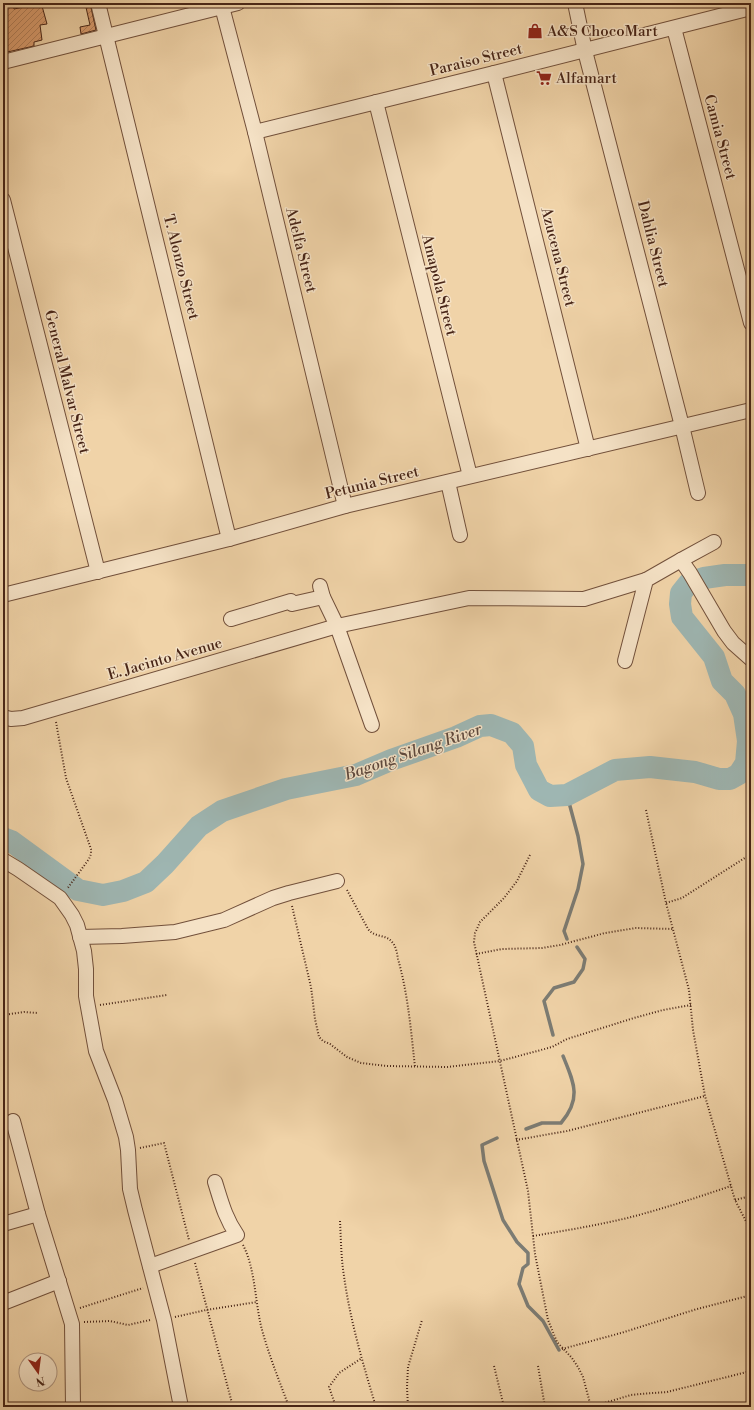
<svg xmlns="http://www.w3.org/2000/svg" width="754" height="1410" viewBox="0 0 754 1410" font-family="'Libre Bodoni',serif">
	<defs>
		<pattern id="building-hatch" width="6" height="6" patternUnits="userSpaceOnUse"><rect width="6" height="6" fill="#db9e70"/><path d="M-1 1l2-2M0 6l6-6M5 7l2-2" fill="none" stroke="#b4815b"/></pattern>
	</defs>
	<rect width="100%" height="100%" fill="#f0d3a8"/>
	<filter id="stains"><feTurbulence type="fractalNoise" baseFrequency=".005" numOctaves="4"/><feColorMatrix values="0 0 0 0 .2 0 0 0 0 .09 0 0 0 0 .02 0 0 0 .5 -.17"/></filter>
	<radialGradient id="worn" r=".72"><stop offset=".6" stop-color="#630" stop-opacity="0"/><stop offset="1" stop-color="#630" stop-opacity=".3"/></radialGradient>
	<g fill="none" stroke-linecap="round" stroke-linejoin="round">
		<g stroke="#7c7c74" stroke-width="3.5">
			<path d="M 567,939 L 564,931 L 578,889 L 583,864 L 578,836 L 567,795"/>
			<path d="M 553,1035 L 544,1001 L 554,988 L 574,982 L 583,969 L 585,959 L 577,947"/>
			<path d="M 526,1129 L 542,1123 L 561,1123 C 582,1098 574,1083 563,1056"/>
			<path d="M 497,1138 L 482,1145 L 484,1161 L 503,1220 L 517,1242 L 528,1253 L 528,1264 L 523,1268 L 519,1284 L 528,1306 L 543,1321 L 559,1350"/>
		</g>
		<path stroke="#9eb6b2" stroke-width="22" d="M 3,838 L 11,841 L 78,890 L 103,895 L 123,891 L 146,882 L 165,864 L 199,826 L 222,811 L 286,789 L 356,775 L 391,760 L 456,737 L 480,726 L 491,725 L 512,733 L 523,746 L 526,765 L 539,790 L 550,796 L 567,795 L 615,770 L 650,767 L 695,772 L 719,779 L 730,779 L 739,774 L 746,763 L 748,741 L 744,714 L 735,694 L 722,681 L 714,657 L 682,617 L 680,604 L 681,593 L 689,583 L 704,578 L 725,575 L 751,575"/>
	</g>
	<g fill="url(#building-hatch)" stroke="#482517">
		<path d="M 3,3 L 13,3 L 14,9 L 38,4 L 42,6 L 47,24 L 40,25 L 42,40 L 34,42 L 34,46 L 3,53 Z"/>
		<path d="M 85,3 L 90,3 L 96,30 L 81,34 L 80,27 L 90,25 Z"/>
	</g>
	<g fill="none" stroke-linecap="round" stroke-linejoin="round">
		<defs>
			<g id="minor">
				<path d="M 98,3 L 229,539"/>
				<path d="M 221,3 L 255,132 L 345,506"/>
				<path d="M 575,3 L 585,51 L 682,426 L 698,493"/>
				<path d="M 674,28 L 751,323"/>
				<path d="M 3,62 L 238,3"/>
				<path d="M 494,73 L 588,449"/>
				<path d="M 376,102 L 470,476"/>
				<path d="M 255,132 L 494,73 L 751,8"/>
				<path d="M 3,200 L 98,572"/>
				<path d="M 448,482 L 460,535"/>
				<path d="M 681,560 L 690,573 L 724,631 L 733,643 L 751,659"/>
				<path d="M 320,586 L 323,597 L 337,626 L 372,725"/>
				<path d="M 3,595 L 229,539 L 345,506 L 751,410"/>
				<path d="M 231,619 L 291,601 L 292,604 L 323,597"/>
				<path d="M 625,661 L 646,580 L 681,560 L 714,542"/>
				<path d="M 3,717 L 11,719 L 23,718 L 337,626 L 469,598 L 584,599 L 646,580"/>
				<path d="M 3,860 L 18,869 L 60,898 L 72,915 L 77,925 L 84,951 L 86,969 L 86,996 L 96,1051 L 115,1100 L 126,1137 L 128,1150 L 130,1189 L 135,1210 L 164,1320 L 181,1407"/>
				<path d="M 80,937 L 122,936 L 175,932 L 224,920 L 273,898 L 289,893 L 337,881"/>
				<path d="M 13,1121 L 38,1214 L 72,1324 L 73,1407"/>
				<path d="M 3,1224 L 38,1214"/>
				<path d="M 150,1266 L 237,1235 C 225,1218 221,1201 215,1182"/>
				<path d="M 3,1303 L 59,1281"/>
			</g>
		</defs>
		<use href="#minor" stroke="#72503b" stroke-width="16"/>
		<g stroke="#482517" stroke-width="2" stroke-dasharray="1 2" stroke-linecap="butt">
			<path d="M 56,722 L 66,778 L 91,849 L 91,854 L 89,859 L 67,889"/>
			<path d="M 646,810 L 666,903 L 689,990 L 693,1030 L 705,1096 L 735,1200 L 751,1231"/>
			<path d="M 530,855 L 517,881 L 504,898 L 480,922 L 475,933 L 474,942 L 528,1191 L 535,1254 L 548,1320 L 557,1342 L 572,1358 L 578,1367 L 583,1377 L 591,1407"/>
			<path d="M 347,890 L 368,929 C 375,938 386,934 392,942 C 396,946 397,953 398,959 C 408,994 411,1031 415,1067"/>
			<path d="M 666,903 L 682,898 L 751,854"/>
			<path d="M 292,906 L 311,987 L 315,1019 L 319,1037 L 323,1041 L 330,1044 L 347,1057 L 361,1063 L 387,1066 L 447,1067 L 500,1061 L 552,1047 L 567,1039 L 634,1018 L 663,1010 L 691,1005"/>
			<path d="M 476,954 L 502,949 L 542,948 L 560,945 L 605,933 L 636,928 L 673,929"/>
			<path d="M 100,1005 L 167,995"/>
			<path d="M 3,1015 L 24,1012 L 38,1013"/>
			<path d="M 516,1140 L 567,1131 L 705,1096"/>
			<path d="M 140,1148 L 164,1143 L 189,1240"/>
			<path d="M 735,1200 L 751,1196"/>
			<path d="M 340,1221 C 341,1239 341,1258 344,1276 C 350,1320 363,1364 376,1407"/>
			<path d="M 533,1236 C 563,1231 593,1226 623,1219 C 660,1210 695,1198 731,1186"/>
			<path d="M 243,1245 C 255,1268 255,1300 261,1326 C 268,1353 279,1380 289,1407"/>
			<path d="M 195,1263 L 233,1407"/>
			<path d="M 80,1308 L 143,1288"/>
			<path d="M 175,1317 L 206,1310 L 257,1302"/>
			<path d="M 84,1322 L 110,1321 L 128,1325 L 150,1320"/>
			<path d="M 562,1349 L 621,1333 L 697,1309 L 751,1295"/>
			<path d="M 494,1366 L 504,1407"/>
			<path d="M 538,1366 L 545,1407"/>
			<path d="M 336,1407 L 329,1387 L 339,1373 L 362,1358"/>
			<path d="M 408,1407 L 407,1387 L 408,1367 L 422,1320"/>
			<path d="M 591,1407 L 631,1395 L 640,1394 L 667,1392 L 751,1371"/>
		</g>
		<use href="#minor" stroke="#f5e2c6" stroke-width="14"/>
	</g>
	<defs>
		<symbol id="shop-bare" viewBox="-9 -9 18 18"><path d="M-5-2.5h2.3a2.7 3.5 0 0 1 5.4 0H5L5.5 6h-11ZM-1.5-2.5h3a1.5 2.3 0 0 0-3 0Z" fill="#8f2418" stroke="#f5e2c6" stroke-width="2.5" paint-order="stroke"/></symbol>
		<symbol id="supermarket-bare" viewBox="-9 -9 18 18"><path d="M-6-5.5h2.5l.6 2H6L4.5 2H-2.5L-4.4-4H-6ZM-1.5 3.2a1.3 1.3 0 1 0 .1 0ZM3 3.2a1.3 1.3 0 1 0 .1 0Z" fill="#8f2418" stroke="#f5e2c6" stroke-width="2.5" paint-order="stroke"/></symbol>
	</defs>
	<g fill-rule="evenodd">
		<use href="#shop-bare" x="524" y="20" width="22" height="22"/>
		<use href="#supermarket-bare" x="533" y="67" width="22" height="22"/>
	</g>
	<g text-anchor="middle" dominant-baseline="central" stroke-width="3" stroke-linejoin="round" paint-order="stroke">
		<g font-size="15" fill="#482517" stroke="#f5e2c6" text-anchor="start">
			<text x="547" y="31">A&amp;S ChocoMart</text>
			<text x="556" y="78">Alfamart</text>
		</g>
		<g font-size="15" fill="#482517" stroke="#f5e2c6">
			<text transform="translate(476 60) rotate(-14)">Paraiso Street</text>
			<text transform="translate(720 137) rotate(75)">Camia Street</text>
			<text transform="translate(653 244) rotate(76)">Dahlia Street</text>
			<text transform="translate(301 250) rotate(76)">Adelfa Street</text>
			<text transform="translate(558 257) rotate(76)">Azucena Street</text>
			<text transform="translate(181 267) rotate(76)">T. Alonzo Street</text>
			<text transform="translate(439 285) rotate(76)">Amapola Street</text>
			<text transform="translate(67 382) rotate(76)">General Malvar Street</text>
			<text transform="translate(372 483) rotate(-14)">Petunia Street</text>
			<text transform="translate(165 659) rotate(-16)">E. Jacinto Avenue</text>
		</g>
		<g font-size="16" font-style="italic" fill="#5e493e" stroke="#f5e2c6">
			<text transform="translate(413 752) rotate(-19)">Bagong Silang River</text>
		</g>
	</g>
	<rect width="754" height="1410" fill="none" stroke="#f0d3a8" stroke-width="16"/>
	<rect x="4" y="4" width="746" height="1402" fill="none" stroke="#482517" stroke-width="2"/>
	<rect x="8" y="8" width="738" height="1394" fill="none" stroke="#482517"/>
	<g transform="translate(38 1372) rotate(166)"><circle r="19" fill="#f5e2c6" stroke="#b09680"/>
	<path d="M0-3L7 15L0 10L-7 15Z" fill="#8f2418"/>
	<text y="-6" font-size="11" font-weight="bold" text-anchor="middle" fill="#482517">N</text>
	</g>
	<rect width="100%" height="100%" filter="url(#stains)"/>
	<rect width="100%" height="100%" fill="url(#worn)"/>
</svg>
